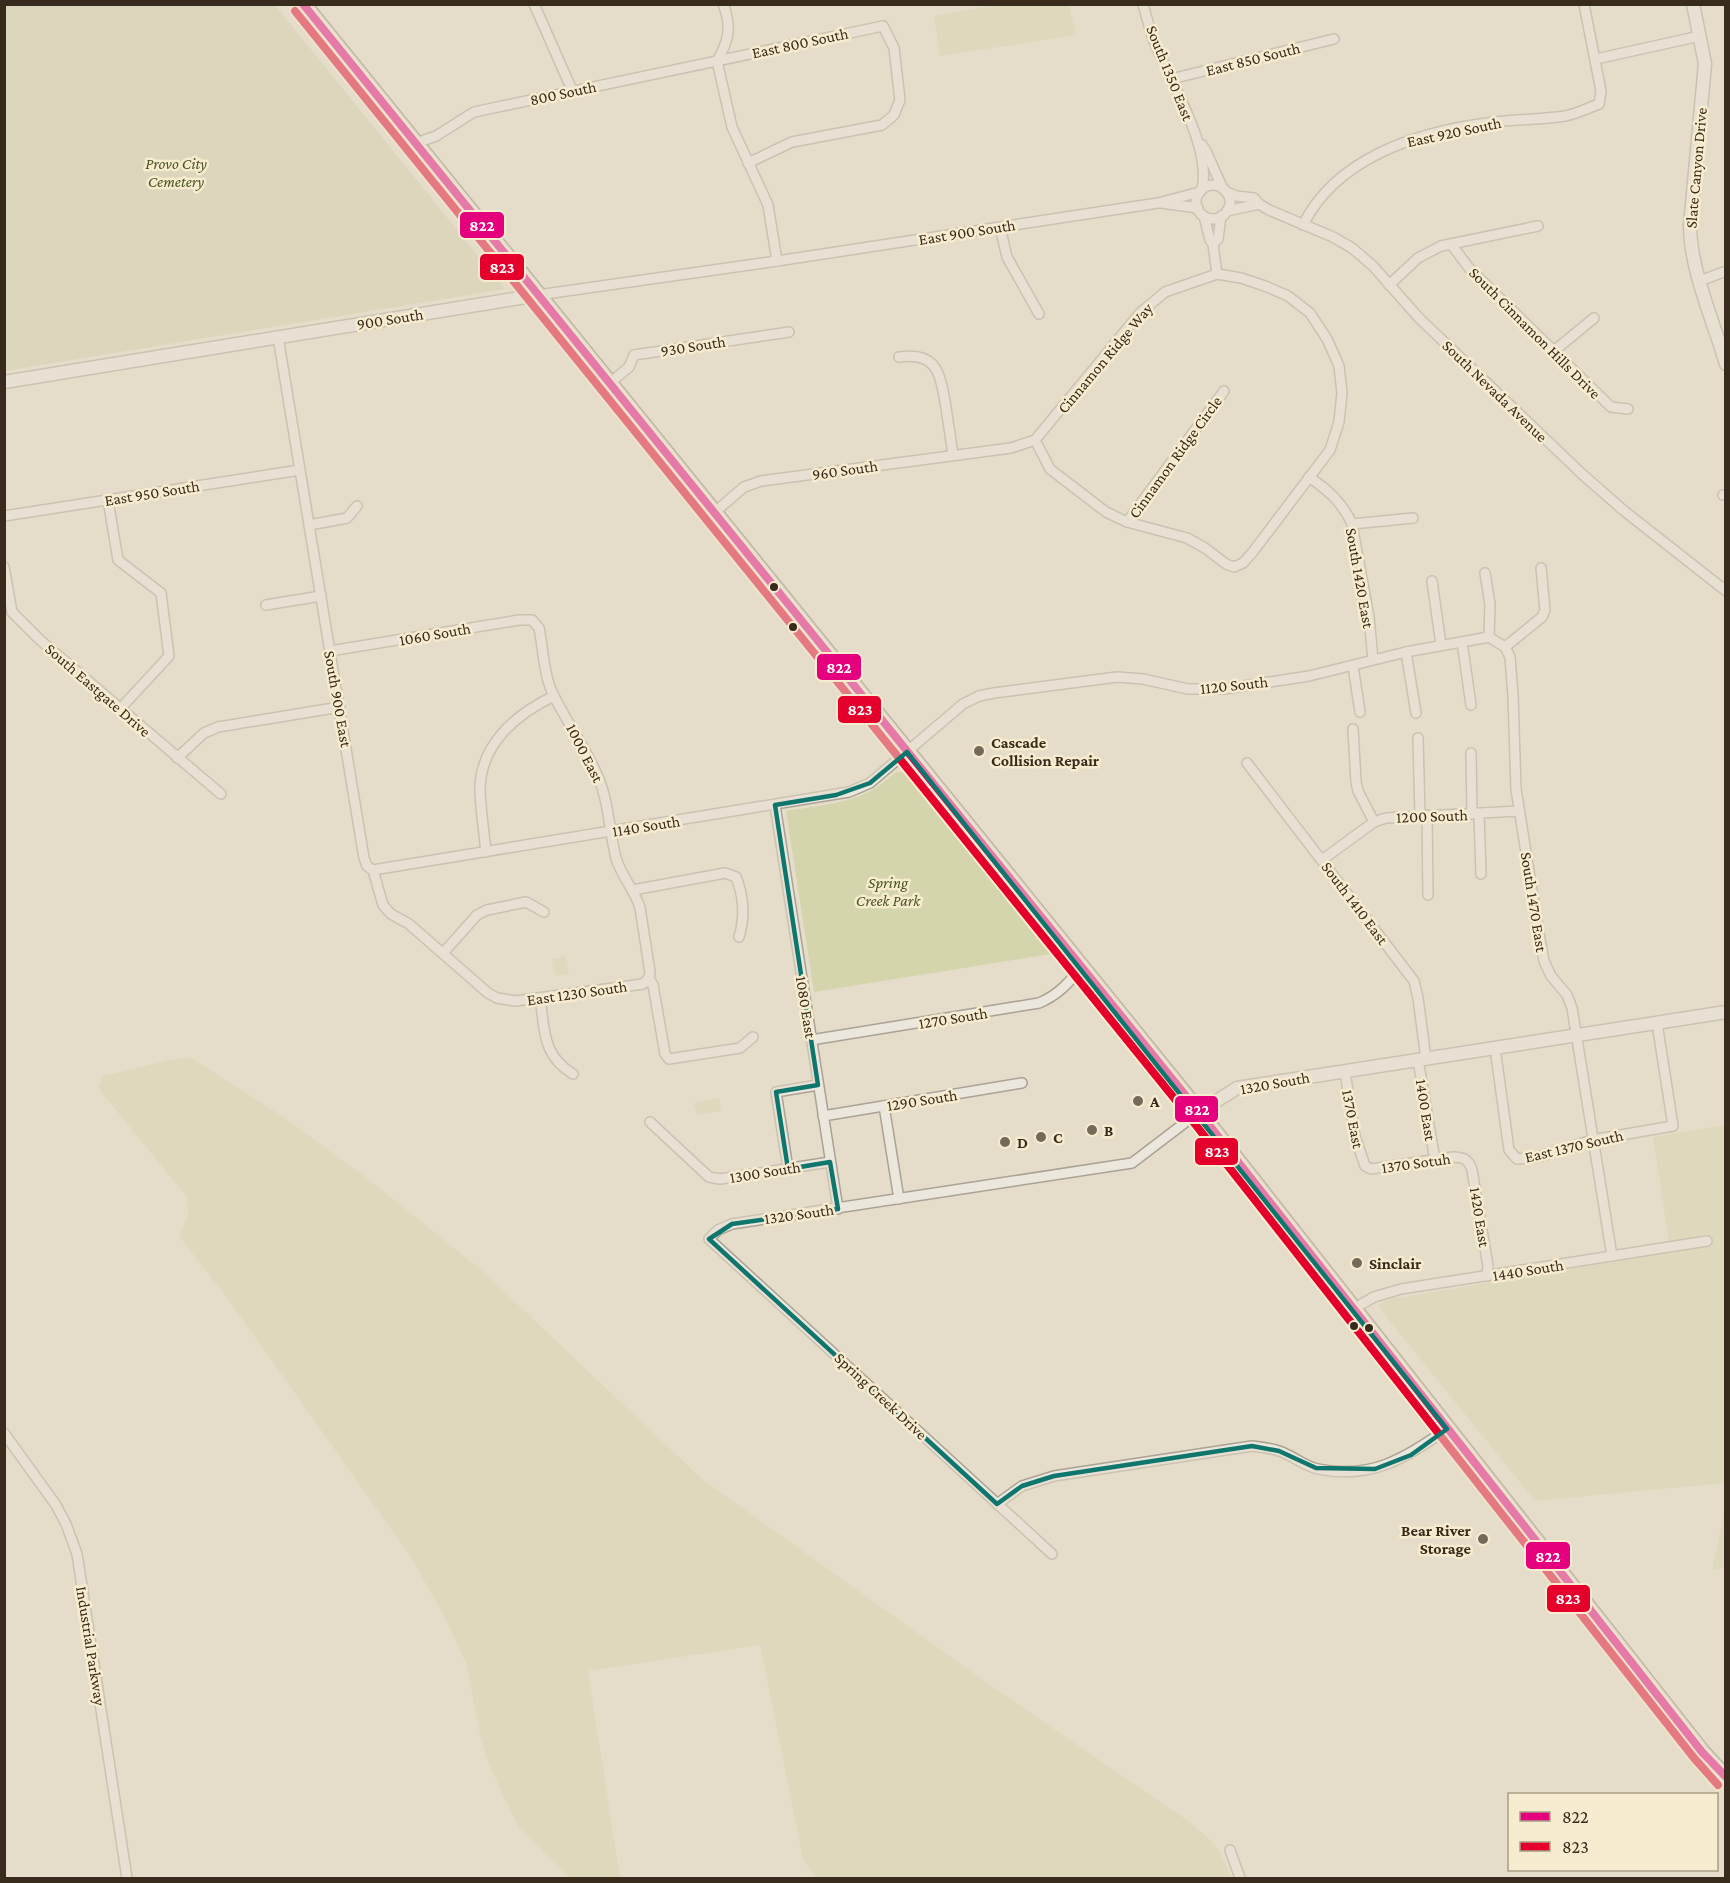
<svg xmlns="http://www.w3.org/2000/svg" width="1730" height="1883" viewBox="0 0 1730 1883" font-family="'Crimson Pro',serif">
	<rect width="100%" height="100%" fill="#e5ddca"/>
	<g fill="#d4d5ac">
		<path d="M 994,5 L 1069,5 L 1076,35 L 940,56 L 934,16 Z"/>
		<path d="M 897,772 L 904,772 L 910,778 L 1051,954 L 814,992 L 786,811 C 815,806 848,804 874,789 C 883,784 889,777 897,772 Z"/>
		<path d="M 566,956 L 569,974 L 555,976 L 552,959 Z"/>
		<path d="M 191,1058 L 282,1116 L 368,1179 L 480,1269 L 702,1479 L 987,1683 L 1188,1821 C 1215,1842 1219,1847 1231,1878 L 817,1878 L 803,1860 L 760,1645 L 588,1671 L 620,1878 L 569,1878 L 539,1847 L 519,1828 L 489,1765 L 480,1734 L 466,1663 L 444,1616 L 411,1557 L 225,1295 L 179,1236 L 188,1216 L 187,1197 L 103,1094 L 98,1086 L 104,1076 L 174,1059 Z"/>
		<path d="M 719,1098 L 722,1111 L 697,1115 L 694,1103 Z"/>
		<path d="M 1725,1125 L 1725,1483 L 1535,1501 L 1380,1309 L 1379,1306 L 1383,1301 L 1390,1299 L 1667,1253 L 1671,1255 L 1653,1137 Z"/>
		<path d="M 1725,1509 L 1725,1567 L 1712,1570 Z"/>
	</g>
	<path fill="#cecfac" d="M 5,4 L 275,5 L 505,289 L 5,371 Z"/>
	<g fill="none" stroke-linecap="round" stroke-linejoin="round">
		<defs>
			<g id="minor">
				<path d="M 534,4 L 572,90"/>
				<path d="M 723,4 C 732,26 729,41 717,61 L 732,127 L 768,205 L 777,261"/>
				<path d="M 1143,4 C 1146,15 1149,26 1152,36 C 1168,79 1212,145 1202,189"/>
				<path d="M 1596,59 L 1700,36"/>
				<path d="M 1171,79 L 1334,39"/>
				<path d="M 416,143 L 436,136 L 474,112 L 883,26 L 894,48 L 900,100 L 894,115 L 882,125 L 792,142 L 748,163"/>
				<path d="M 1202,145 L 1206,151 L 1223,189"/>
				<circle cx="1213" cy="202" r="17"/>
				<path d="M 1226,192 L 1236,196 L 1254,198 L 1259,204 L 1269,210 L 1333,237 L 1352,248 L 1373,266 L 1419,318 L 1582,474 L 1623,510 L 1726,591"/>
				<path d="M 1161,203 L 1198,208"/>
				<path d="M 1227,211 L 1259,204"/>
				<path d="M 1204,216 L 1210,240 L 1213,244 L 1217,274"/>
				<path d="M 1303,225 C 1336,158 1417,132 1487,123 C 1513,119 1539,120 1565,116 C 1576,114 1588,108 1599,104 L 1601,91 L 1584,4"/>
				<path d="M 1000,227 L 1007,257 L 1039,314"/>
				<path d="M 1213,244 L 1218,239 L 1221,216"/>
				<path d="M 1451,244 L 1469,268 L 1611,407 L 1628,409"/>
				<path d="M 1700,281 L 1726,271"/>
				<path d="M 1389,285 L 1418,258 L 1441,246 L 1538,226"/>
				<path d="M 538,295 L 777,261 L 1158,203 L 1200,192"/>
				<path d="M 278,337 L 364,858 L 367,866 L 373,870 L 383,905 L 391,914 L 409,924 L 488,993 L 497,998 L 515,1001 L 643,984 L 649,978"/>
				<path d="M 1554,351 L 1594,318"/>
				<path d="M 899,357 C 939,351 940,376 946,407 C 948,423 951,439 953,455"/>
				<path d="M 610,383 L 629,367 L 634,355 L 789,332"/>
				<path d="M 1309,477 C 1328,490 1342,502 1352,524 L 1369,617 L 1373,660"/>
				<path d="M 1723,495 L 1726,495"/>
				<path d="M 108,500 L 118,560 L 161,593 L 169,656 L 120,709"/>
				<path d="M 715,512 L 744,487 L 761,481 L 1011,448 L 1035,440 L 1140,313 L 1165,292 L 1217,274 L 1241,278 L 1265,286 L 1288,296 L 1310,313 L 1327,339 L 1339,366 L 1342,393 L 1339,422 L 1330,450 L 1252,553 L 1243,563 L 1234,567 L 1226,564 L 1205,548 L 1187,538 L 1127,522 L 1106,512 L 1050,469 L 1035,440"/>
				<path d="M 4,516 L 300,470"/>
				<path d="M 1127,522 L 1224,391"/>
				<path d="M 1352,524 L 1413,518"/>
				<path d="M 309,525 L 347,518 L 357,506"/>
				<path d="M 4,567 L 12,612 L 40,640 L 221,794"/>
				<path d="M 1485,573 L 1490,604 L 1489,637"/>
				<path d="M 1432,581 L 1441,645"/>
				<path d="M 266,605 L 321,596"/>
				<path d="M 1462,642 L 1471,705"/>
				<path d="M 1505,647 L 1510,657 L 1513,695 L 1516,789 L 1538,928 L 1544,961 L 1551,976 L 1567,995 L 1572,1008 L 1612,1256"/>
				<path d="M 1505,647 L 1542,617 L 1545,610 L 1541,568"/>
				<path d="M 330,651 L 519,620 L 532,620 L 539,628 C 543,647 543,668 550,687 C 563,718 585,745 598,777 C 609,802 609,831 616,858 C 621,876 635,890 640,908 L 650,972 L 649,978 L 653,985 L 665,1054 L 669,1059 L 740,1048 L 753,1037"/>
				<path d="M 1406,652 L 1416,713"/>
				<path d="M 1353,666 L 1360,712"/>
				<path d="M 1353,729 L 1356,782 L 1358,791 L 1374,822"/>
				<path d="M 1418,738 L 1420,815"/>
				<path d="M 1471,753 L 1472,814"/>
				<path d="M 177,758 L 204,733 L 218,727 L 340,707"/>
				<path d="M 1247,763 L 1414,981 L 1418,998 L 1426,1059"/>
				<path d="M 775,805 L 838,1209"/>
				<path d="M 1479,814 L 1481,874"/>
				<path d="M 1427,815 L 1428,895"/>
				<path d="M 486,852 C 484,832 481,812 480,792 C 479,745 516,714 554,696"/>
				<path d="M 1322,860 L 1374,822 L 1386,818 L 1519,811"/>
				<path d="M 373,870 L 849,792 L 870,783 L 963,704 L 979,696 L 994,693 L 1117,677 L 1143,679 L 1188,689 L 1224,689 L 1309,676 L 1406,652 L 1489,637 L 1505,647"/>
				<path d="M 633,890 L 725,873 L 736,877 C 744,897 745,917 739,937"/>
				<path d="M 444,952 L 477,915 L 487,910 L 526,902 L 544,912"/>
				<path d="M 540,998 C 545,1031 542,1055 573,1074"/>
				<path d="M 811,1040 L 1039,1003 C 1058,995 1069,983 1081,967"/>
				<path d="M 1495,1048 L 1509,1150 L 1517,1159 L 1538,1157 L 1592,1140 L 1673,1126 L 1657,1023"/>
				<path d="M 1418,1060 L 1435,1160"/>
				<path d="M 1345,1072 L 1355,1136 L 1365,1166 L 1371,1169 L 1453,1157 C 1464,1157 1469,1160 1472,1170 L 1488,1266 L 1487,1276"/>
				<path d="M 884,1106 L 899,1199"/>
				<path d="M 823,1116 L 1022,1083"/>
				<path d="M 650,1122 L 709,1177 L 720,1179 L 830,1162"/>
				<path d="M 788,1169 L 776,1092 L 818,1085"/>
				<path d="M 1353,1309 L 1374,1297 L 1401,1289 L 1707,1241"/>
				<path d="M 4,1433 L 56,1505 L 66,1524 L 77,1554 L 127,1878"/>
				<path d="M 997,1504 L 1022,1486 L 1054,1476 L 1252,1446 C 1261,1447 1270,1448 1279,1451 C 1292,1455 1304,1466 1318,1469 C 1371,1480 1406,1458 1447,1429"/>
				<path d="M 1052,1554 L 709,1239 L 718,1230 L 732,1224 L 1132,1163 L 1199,1112"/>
				<path d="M 1230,1850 L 1240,1878"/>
			</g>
			<g id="tertiary">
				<path d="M 1693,4 L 1705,64 L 1690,225 C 1690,269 1713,320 1726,364"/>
				<path d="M 4,382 L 538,295"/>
				<path d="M 1199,1112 L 1237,1088 L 1726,1012"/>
			</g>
			<path id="primary" d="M 303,4 L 1199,1112 L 1702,1752 L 1726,1778"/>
		</defs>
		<use href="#minor" stroke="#aaa294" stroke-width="12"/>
		<use href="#tertiary" stroke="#aaa294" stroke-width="15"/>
		<use href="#primary" stroke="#8f877a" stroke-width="18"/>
		<use href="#minor" stroke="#ece7dd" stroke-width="9"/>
		<use href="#tertiary" stroke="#ece7dd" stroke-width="12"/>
		<use href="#primary" stroke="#e4decd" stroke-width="15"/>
		<defs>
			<path id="bus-1" d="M 303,4 L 1199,1112 L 1702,1752 L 1726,1777"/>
			<path id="bus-2" d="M 295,11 L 1191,1119 L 1694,1758 L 1718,1785"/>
		</defs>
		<use href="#bus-1" stroke="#f7eccf" stroke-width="12"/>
		<use href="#bus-2" stroke="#f7eccf" stroke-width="12"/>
		<use href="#bus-1" stroke="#e5007d" stroke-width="8"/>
		<use href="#bus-2" stroke="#e4002b" stroke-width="8"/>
	</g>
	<path d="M0 0H1730V1883H0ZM 907,752 L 1447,1429 L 1411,1455 L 1375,1469 L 1316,1468 L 1279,1451 L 1252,1446 L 1054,1476 L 1022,1486 L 997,1504 L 709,1239 L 732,1224 L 838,1209 L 830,1162 L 788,1169 L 776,1092 L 818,1085 L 775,805 L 836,795 L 870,783 Z" fill="#e5ddca" fill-opacity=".55" fill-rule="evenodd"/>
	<path fill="none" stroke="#0f766e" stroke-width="4.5" stroke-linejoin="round" d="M 907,752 L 1447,1429 L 1411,1455 L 1375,1469 L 1316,1468 L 1279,1451 L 1252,1446 L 1054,1476 L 1022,1486 L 997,1504 L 709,1239 L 732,1224 L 838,1209 L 830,1162 L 788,1169 L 776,1092 L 818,1085 L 775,805 L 836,795 L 870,783 Z"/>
	<g fill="#382a1c" stroke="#f7eccf" stroke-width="2">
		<circle cx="774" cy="587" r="5"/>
		<circle cx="793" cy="627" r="5"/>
		<circle cx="1354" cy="1326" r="5"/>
		<circle cx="1369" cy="1328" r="5"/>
	</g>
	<g fill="#756959" stroke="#f7eccf" stroke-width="2">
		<circle cx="979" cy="751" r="6"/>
		<circle cx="1138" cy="1101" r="6"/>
		<circle cx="1092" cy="1130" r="6"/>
		<circle cx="1041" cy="1137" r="6"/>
		<circle cx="1005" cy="1142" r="6"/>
		<circle cx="1357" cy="1263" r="6"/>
		<circle cx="1483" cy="1539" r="6"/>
	</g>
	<g text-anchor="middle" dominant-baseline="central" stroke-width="5" stroke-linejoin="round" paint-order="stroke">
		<g font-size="16" fill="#382a1c" stroke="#f7eccf">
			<text transform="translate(800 43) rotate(-12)">East 800 South</text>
			<text transform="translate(1253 59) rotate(-14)">East 850 South</text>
			<text transform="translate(1170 73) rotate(68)">South 1350 East</text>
			<text transform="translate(563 93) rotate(-12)">800 South</text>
			<text transform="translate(1454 132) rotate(-12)">East 920 South</text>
			<text transform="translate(1696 168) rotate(-85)">Slate Canyon Drive</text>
			<text transform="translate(967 232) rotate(-9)">East 900 South</text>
			<text transform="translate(390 319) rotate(-9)">900 South</text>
			<text transform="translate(1535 333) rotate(45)">South Cinnamon Hills Drive</text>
			<text transform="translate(693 346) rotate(-9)">930 South</text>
			<text transform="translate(1105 358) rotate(-50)">Cinnamon Ridge Way</text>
			<text transform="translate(1495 391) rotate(44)">South Nevada Avenue</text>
			<text transform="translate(1175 457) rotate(-54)">Cinnamon Ridge Circle</text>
			<text transform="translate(845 470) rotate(-8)">960 South</text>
			<text transform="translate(152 493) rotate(-9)">East 950 South</text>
			<text transform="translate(1360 578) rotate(80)">South 1420 East</text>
			<text transform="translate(435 634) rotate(-10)">1060 South</text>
			<text transform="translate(1234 685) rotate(-6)">1120 South</text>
			<text transform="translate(98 690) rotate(41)">South Eastgate Drive</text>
			<text transform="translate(338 699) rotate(80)">South 900 East</text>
			<text transform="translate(585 753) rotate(63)">1000 East</text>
			<text transform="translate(1432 816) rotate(-2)">1200 South</text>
			<text transform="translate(646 826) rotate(-9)">1140 South</text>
			<text transform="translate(1534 902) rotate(81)">South 1470 East</text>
			<text transform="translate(1355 903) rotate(53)">South 1410 East</text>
			<text transform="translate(577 993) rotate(-8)">East 1230 South</text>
			<text transform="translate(806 1007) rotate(81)">1080 East</text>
			<text transform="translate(953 1018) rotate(-9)">1270 South</text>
			<text transform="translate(1275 1083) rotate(-10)">1320 South</text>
			<text transform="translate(922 1100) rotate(-9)">1290 South</text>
			<text transform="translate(1426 1110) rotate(81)">1400 East</text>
			<text transform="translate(1353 1119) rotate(79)">1370 East</text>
			<text transform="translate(1574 1146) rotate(-13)">East 1370 South</text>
			<text transform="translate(1416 1163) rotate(-8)">1370 Sotuh</text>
			<text transform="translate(765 1172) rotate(-9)">1300 South</text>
			<text transform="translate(799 1214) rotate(-8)">1320 South</text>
			<text transform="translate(1480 1217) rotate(81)">1420 East</text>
			<text transform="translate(1528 1270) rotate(-9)">1440 South</text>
			<text transform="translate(881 1396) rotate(43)">Spring Creek Drive</text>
			<text transform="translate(91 1646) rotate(81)">Industrial Parkway</text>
		</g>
		<g font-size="16" font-style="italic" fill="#485621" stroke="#f7eccf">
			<text x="176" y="163">Provo City<tspan x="176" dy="18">Cemetery</tspan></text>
			<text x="888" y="882">Spring<tspan x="888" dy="18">Creek Park</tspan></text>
		</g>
		<g font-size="16" font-weight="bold" fill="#382a1c" stroke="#f7eccf" text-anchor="start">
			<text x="991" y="742">Cascade<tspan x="991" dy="18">Collision Repair</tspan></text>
			<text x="1150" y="1101">A</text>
			<text x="1104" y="1130">B</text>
			<text x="1053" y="1137">C</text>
			<text x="1017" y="1142">D</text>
			<text x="1369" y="1263">Sinclair</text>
			<text x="1471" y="1530" text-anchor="end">Bear River<tspan x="1471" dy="18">Storage</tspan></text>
		</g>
	</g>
	<g stroke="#f7eccf" stroke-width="2">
		<rect x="459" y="211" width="46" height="28" rx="6" fill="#e5007d"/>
		<rect x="479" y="253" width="46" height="28" rx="6" fill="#e4002b"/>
		<rect x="816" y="653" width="46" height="28" rx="6" fill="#e5007d"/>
		<rect x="837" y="695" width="45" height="29" rx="6" fill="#e4002b"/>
		<rect x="1174" y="1095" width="45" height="28" rx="6" fill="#e5007d"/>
		<rect x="1194" y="1137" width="45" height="29" rx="6" fill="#e4002b"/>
		<rect x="1525" y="1541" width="46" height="29" rx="6" fill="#e5007d"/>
		<rect x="1546" y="1584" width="45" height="29" rx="6" fill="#e4002b"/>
	</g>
	<g font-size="16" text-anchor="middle" font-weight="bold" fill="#fff">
		<text x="482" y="231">822</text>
		<text x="502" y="273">823</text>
		<text x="839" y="673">822</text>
		<text x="860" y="715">823</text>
		<text x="1197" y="1115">822</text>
		<text x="1217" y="1157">823</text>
		<text x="1548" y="1562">822</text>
		<text x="1568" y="1604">823</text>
	</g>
	<rect width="1730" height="1883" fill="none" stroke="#382a1c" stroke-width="12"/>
	<rect x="1508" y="1793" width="210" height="78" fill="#f7eccf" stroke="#ab9e87" stroke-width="1.5"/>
	<rect x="1520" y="1812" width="30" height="9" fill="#e5007d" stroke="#ab9e87" stroke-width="1.5"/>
	<text x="1562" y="1823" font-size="18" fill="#382a1c">822</text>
	<rect x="1520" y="1842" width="30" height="9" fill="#e4002b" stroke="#ab9e87" stroke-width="1.5"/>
	<text x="1562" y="1853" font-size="18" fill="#382a1c">823</text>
</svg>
